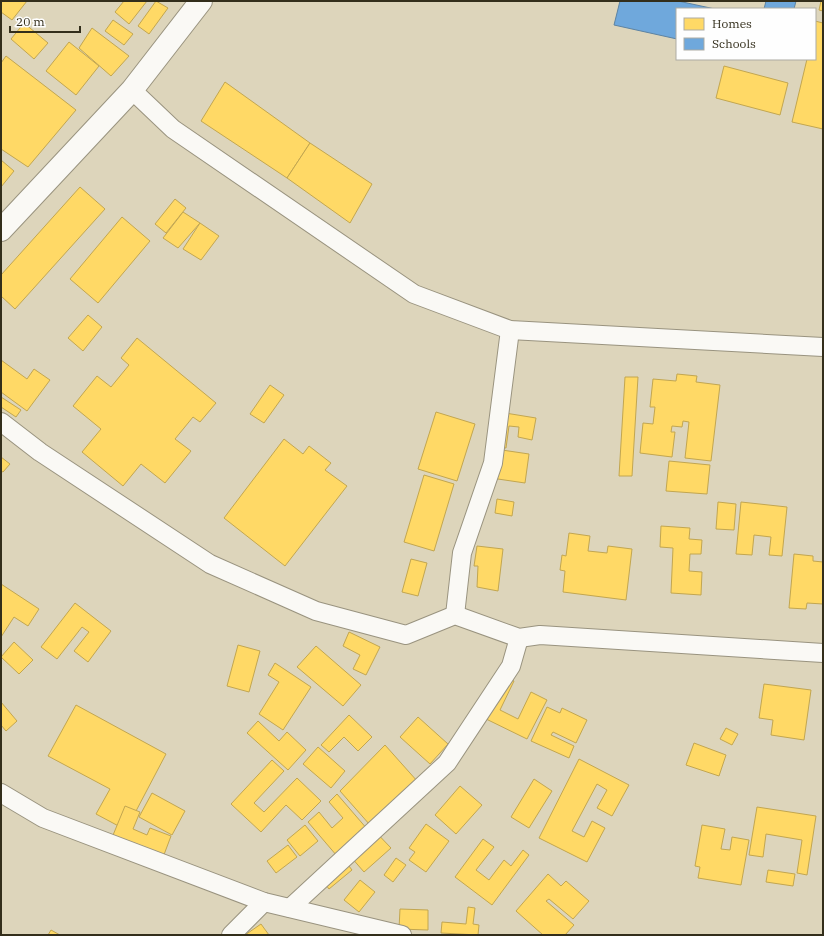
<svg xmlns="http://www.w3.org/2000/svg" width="824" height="936" viewBox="0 0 824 936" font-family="'IBM Plex Serif',serif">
	<rect width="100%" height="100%" fill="#ddd5bb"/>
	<g fill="#ffd966" stroke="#c2a650">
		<path d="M 1,1 L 27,1 L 12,20 L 1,12 Z"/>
		<path d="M 124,1 L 147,1 L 129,24 L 115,12 Z"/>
		<path d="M 156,1 L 168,8 L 149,34 L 138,26 Z"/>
		<path d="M 821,1 L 823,1 L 823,11 L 819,10 Z"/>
		<path d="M 113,20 L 133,34 L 124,45 L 105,31 Z"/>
		<path d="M 815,21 L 823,23 L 823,129 L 792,122 L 807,59 L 815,59 Z"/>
		<path d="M 24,23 L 48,43 L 34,59 L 11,39 Z"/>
		<path d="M 92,28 L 129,56 L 111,76 L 79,48 Z"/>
		<path d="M 69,42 L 99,66 L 76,95 L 46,71 Z"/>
		<path d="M 6,56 L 76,110 L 28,167 L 1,149 L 1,63 Z"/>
		<path d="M 724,66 L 788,83 L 780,115 L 716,98 Z"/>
		<path d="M 225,82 L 310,143 L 287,178 L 201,121 Z"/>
		<path d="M 310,143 L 372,184 L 350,223 L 287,178 Z"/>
		<path d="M 1,160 L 14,171 L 1,187 Z"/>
		<path d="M 80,187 L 105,209 L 15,309 L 1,296 L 1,275 Z"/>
		<path d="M 175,199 L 186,208 L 166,233 L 155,224 Z"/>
		<path d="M 183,212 L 200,223 L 178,248 L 163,238 Z"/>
		<path d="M 122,217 L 150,241 L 98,303 L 70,279 Z"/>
		<path d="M 200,223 L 219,236 L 201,260 L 183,249 Z"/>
		<path d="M 88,315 L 102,327 L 83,351 L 68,338 Z"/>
		<path d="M 137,338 L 216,403 L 200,422 L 193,417 L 175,439 L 191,451 L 165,483 L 141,464 L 123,486 L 82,452 L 101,429 L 73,406 L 97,376 L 111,387 L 129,365 L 121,358 Z"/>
		<path d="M 1,360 L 27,379 L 34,369 L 50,380 L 27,411 L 1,392 Z"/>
		<path d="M 677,374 L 697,376 L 696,382 L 720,385 L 711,461 L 685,458 L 689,422 L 683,421 L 682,427 L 672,426 L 671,432 L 675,432 L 672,457 L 640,453 L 643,423 L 653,424 L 655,407 L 650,407 L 653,379 L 676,381 Z"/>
		<path d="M 625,377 L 638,377 L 632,476 L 619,476 Z"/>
		<path d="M 270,385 L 284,395 L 264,423 L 250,414 Z"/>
		<path d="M 1,397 L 21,410 L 16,417 L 1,407 Z"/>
		<path d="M 436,412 L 475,424 L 457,481 L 418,469 Z"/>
		<path d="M 499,412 L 536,418 L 532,440 L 518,437 L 519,427 L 509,426 L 506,448 L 493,446 Z"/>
		<path d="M 284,439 L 303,454 L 309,446 L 331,463 L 325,470 L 347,486 L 285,566 L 224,518 Z"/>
		<path d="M 495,449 L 529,454 L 525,483 L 491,478 Z"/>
		<path d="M 1,457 L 10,464 L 3,472 L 1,471 Z"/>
		<path d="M 669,461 L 710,465 L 707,494 L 666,491 Z"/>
		<path d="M 424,475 L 454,484 L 434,551 L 404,542 Z"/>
		<path d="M 497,499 L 514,502 L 512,516 L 495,513 Z"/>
		<path d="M 718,502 L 736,504 L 734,530 L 716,529 Z"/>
		<path d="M 741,502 L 787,507 L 782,556 L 769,555 L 771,537 L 754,535 L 752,555 L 736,554 Z"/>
		<path d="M 661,526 L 690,528 L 689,539 L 702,540 L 701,554 L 690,554 L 689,571 L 702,572 L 701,595 L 671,593 L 673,548 L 660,547 Z"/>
		<path d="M 569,533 L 590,536 L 588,551 L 607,553 L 608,546 L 632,549 L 626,600 L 563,592 L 565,571 L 560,570 L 562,555 L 566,556 Z"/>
		<path d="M 477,546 L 503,549 L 498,591 L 477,587 L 478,566 L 474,566 Z"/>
		<path d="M 794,554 L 813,556 L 813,561 L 823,562 L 823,604 L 807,603 L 806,609 L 789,608 Z"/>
		<path d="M 411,559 L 427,563 L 418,596 L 402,592 Z"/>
		<path d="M 1,584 L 39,609 L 28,626 L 14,617 L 1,637 Z"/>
		<path d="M 75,603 L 111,631 L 88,662 L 74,651 L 89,632 L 82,627 L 57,659 L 41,647 Z"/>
		<path d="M 349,632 L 380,647 L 366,675 L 353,669 L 360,655 L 343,646 Z"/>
		<path d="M 14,642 L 33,660 L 19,674 L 1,657 Z"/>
		<path d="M 238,645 L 260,651 L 249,692 L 227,686 Z"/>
		<path d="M 316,646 L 361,685 L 343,706 L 297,667 Z"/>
		<path d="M 275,663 L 311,687 L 283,730 L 259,714 L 279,682 L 268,675 Z"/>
		<path d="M 503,675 L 514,681 L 500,710 L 518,719 L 531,692 L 547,700 L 527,739 L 482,717 Z"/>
		<path d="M 764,684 L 811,690 L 804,740 L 771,735 L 773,720 L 759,718 Z"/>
		<path d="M 1,702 L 17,721 L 6,731 L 1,725 Z"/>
		<path d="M 76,705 L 166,754 L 126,830 L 96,814 L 110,789 L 48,756 Z"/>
		<path d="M 547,707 L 560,713 L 562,708 L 587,720 L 576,743 L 553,732 L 551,735 L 574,746 L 569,758 L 531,741 Z"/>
		<path d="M 349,715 L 372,737 L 358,751 L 344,737 L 329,752 L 321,745 Z"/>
		<path d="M 418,717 L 448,744 L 430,764 L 400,737 Z"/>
		<path d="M 258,721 L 279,741 L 287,732 L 306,750 L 288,770 L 247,733 Z"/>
		<path d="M 726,728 L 738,734 L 732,745 L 720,739 Z"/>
		<path d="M 694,743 L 726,755 L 719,776 L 686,765 Z"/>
		<path d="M 385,745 L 418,782 L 370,825 L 340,791 Z"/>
		<path d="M 318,747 L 345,771 L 331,788 L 303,764 Z"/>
		<path d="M 579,759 L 629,785 L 612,816 L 597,808 L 607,790 L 597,784 L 572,831 L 584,837 L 592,821 L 605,828 L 587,862 L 539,838 Z"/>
		<path d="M 272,760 L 284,771 L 254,803 L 264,812 L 297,778 L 321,801 L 302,820 L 286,805 L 261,832 L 231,804 Z"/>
		<path d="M 534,779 L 552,791 L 529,828 L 511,817 Z"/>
		<path d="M 460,786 L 482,805 L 456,834 L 435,815 Z"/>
		<path d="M 152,793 L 185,811 L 172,835 L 139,817 Z"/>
		<path d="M 337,794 L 368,830 L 337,856 L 308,822 L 319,812 L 332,828 L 343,818 L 329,802 Z"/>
		<path d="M 125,806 L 140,812 L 133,829 L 147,835 L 150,828 L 171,836 L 162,860 L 111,840 Z"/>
		<path d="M 757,807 L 816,816 L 807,875 L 797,873 L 802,840 L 766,834 L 763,857 L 749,855 Z"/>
		<path d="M 426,824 L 449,841 L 426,872 L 409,860 L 415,852 L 409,848 Z"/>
		<path d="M 305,825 L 318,841 L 300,856 L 287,840 Z"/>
		<path d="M 702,825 L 725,829 L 721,849 L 730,850 L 732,837 L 749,840 L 741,885 L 698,878 L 700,867 L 695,866 Z"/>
		<path d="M 370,826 L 391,848 L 364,872 L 344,849 Z"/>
		<path d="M 483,839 L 494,847 L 476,870 L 489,880 L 504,860 L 511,866 L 523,850 L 529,855 L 492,905 L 455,877 Z"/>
		<path d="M 288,845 L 297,857 L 276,873 L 267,861 Z"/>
		<path d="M 339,853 L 352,870 L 329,889 L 316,872 Z"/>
		<path d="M 396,858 L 406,865 L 393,882 L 384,875 Z"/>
		<path d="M 768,870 L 795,874 L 793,886 L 766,882 Z"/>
		<path d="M 548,874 L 561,886 L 566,881 L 589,901 L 573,919 L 549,899 L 546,901 L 574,925 L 565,935 L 543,935 L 516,911 Z"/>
		<path d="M 360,880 L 375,892 L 359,912 L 344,900 Z"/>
		<path d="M 468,907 L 475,908 L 473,924 L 479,925 L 478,935 L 441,933 L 442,922 L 466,924 Z"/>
		<path d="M 400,909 L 428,910 L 428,930 L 399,929 Z"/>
		<path d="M 261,924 L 269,935 L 245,935 Z"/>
		<path d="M 51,930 L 60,935 L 48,935 Z"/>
	</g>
	<g fill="#6fa8dc" stroke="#5d83a2">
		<path d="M 620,1 L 678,1 L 715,9 L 677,9 L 677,39 L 614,25 Z"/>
		<path d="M 766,1 L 796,1 L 794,9 L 764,9 Z"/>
	</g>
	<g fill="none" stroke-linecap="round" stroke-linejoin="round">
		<defs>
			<g id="minor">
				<path d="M 132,90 L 173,129 L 414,294 L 510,330 L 823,347"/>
				<path d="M 1,422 L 40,452 L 210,564 L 316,611 L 406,635 L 455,615 L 519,638 L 540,635 L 823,653"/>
				<path d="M 455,615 L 462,553 L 493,463 L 510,330"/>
				<path d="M 1,793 L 43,818 L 264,902 L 402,935"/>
				<path d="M 290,908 L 447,763 L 511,666 L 519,638"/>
				<path d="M 231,935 L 264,902"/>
			</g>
			<path id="tertiary" d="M 1,230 L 132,90 L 201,1"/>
		</defs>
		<use href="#minor" stroke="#99937f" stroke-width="20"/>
		<use href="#tertiary" stroke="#99937f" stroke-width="24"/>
		<use href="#minor" stroke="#faf9f5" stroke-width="18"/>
		<use href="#tertiary" stroke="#faf9f5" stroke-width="22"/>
	</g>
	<rect width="824" height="936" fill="none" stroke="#332e1b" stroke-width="4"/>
	<rect x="676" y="8" width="140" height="52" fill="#fefefe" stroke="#adaba3"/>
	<rect x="684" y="18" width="20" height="12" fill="#ffd966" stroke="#adaba3"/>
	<text x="712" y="28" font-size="12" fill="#332e1b">Homes</text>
	<rect x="684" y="38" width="20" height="12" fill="#6fa8dc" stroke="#adaba3"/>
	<text x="712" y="48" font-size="12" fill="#332e1b">Schools</text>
	<path d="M10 26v6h70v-6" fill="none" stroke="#332e1b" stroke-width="2"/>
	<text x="16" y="26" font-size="12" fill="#332e1b" stroke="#fefefe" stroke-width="3" paint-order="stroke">20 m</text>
</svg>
